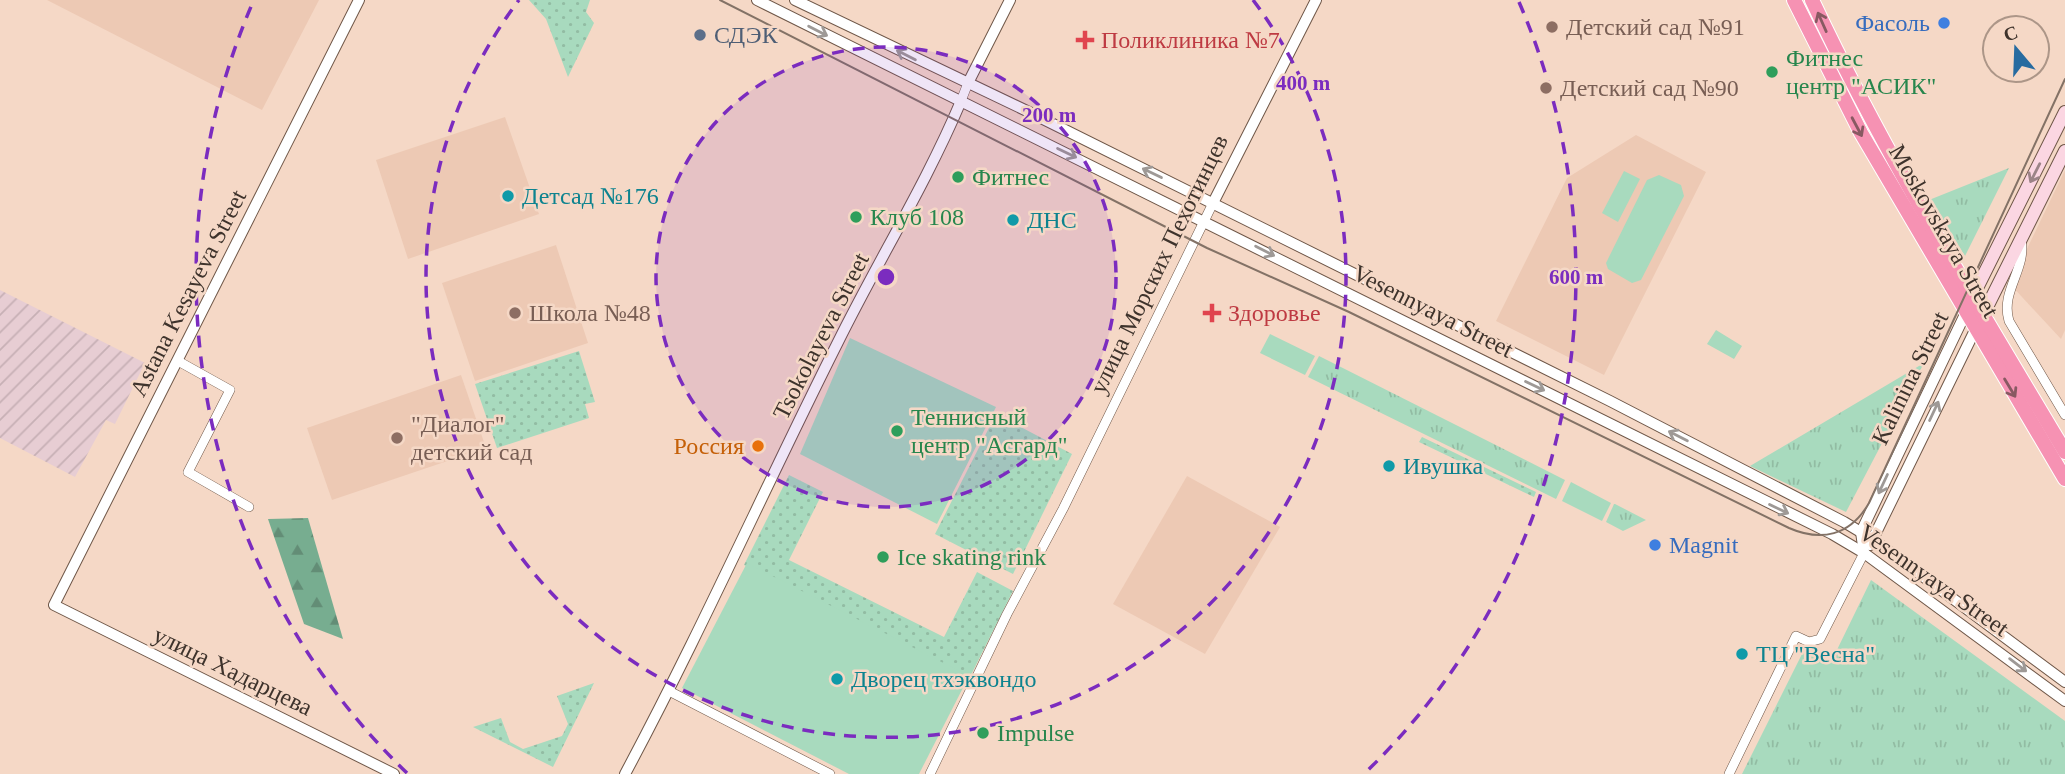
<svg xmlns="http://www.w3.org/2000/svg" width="2065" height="774" viewBox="0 0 2065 774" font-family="'Times New Roman',serif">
	<defs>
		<pattern id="industrial-furrows" width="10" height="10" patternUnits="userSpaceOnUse" patternTransform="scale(1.75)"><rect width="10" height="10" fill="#e7cdd3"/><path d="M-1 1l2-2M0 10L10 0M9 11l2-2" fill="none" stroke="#c7b0b5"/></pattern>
		<pattern id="grass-dots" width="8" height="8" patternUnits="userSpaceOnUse" patternTransform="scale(1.75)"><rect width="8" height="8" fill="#a8dabe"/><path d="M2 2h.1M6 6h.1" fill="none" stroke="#92bca3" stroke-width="1.8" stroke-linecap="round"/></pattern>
		<pattern id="forest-firs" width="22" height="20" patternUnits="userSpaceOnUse" patternTransform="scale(1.75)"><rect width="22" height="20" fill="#77ad90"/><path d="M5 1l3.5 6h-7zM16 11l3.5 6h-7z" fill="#638d76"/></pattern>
		<pattern id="park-tufts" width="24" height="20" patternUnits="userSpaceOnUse" patternTransform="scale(1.75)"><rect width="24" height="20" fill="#a8dabe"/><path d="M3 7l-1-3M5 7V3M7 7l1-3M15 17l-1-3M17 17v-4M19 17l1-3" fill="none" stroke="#92bca3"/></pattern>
	</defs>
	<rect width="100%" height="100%" fill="#f5d8c6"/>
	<g fill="#edc9b4">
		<path d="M 47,0 L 319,0 L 262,110 Z"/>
		<path d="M 505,117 L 539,214 L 408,259 L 376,160 Z"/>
		<path d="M 1636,135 L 1706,172 L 1604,375 L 1496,321 L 1567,178 Z"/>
		<path d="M 2065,170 L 2065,330 L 2061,339 L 2010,284 Z"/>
		<path d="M 556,245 L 588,343 L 475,381 L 442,283 Z"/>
		<path d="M 461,375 L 486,448 L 332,500 L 307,428 Z"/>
		<path d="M 1187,476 L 1280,527 L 1205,654 L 1113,604 Z"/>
	</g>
	<path fill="url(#industrial-furrows)" d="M 0,290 L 145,363 L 115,424 L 106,420 L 75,477 L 0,438 Z"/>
	<g fill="url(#grass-dots)">
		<path d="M 529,0 L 590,0 L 586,12 L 594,23 L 568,77 L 546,19 Z"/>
		<path d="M 579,351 L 595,402 L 585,404 L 589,418 L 497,448 L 475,384 Z"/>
		<path d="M 996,414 L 1072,454 L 1013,574 L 935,534 Z"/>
		<path d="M 1422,437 L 1536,492 L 1534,497 L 1419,442 Z"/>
		<path d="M 789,475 L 823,492 L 789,560 L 944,637 L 977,572 L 1013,591 L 969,679 L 744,565 Z"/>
		<path d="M 594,683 L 553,767 L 473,727 L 501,718 L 510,742 L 523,749 L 562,736 L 568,724 L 557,696 Z"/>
	</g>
	<path fill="url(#forest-firs)" d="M 308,518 L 343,639 L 304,624 L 268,519 Z"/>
	<g fill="url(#park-tufts)">
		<path d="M 2009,168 L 1965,256 L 1929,200 Z"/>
		<path d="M 1319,356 L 1565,480 L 1556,499 L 1308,377 Z"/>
		<path d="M 1924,363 L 1846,512 L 1750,466 Z"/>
		<path d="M 1614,504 L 1615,504 L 1646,520 L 1623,531 L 1606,522 Z"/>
		<path d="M 1871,580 L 2065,721 L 2065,774 L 1742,774 L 1806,646 L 1833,658 Z"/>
	</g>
	<g fill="#a8dabe">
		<path d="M 1624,171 L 1640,179 L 1618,222 L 1602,213 Z"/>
		<path d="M 1659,175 L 1681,185 L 1684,196 L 1641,280 L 1632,283 L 1608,269 L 1606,263 L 1647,180 Z"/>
		<path d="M 1716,330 L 1742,346 L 1734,359 L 1707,344 Z"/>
		<path d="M 1270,334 L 1315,356 L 1305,375 L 1260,353 Z"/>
		<path d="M 850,338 L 996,407 L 937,524 L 800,454 Z"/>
		<path d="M 1571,482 L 1611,503 L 1602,521 L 1562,501 Z"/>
		<path d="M 747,563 L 969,676 L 919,774 L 849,774 L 682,688 Z"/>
	</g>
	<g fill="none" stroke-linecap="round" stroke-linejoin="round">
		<defs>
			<g id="minor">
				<path d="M 961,101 L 968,83"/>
				<path d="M 2021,240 C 2027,269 2000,291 2009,321 L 2065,415"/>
				<path d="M 178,361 L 230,390 L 188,472 L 249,507"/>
				<path d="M 669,691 L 830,774"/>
				<path d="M 930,774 L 1007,614 L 1063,509 L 1213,203"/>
				<path d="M 1729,774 L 1796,636 L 1809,642 L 1820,639 L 1864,553"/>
			</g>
			<g id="tertiary">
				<path d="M 359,0 L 54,605 L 394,774"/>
				<path d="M 757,0 L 1832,534 L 1864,553 L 2065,701"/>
				<path d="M 795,0 L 1027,111 L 1610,401 L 1844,522 L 1874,540 L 2065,682"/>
				<path d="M 968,83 L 1010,0"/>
				<path d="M 1213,203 L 1316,0"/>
				<path d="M 1870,545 L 1978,324"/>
				<path d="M 1864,553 L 1861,532 L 1968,308"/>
				<path d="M 625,774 C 701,632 766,485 838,342 C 878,261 926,184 961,101"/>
			</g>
			<g id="secondary">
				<path d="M 1973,296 L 2065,112"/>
				<path d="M 1983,315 L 2065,151"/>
			</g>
			<g id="trunk">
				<path d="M 1794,0 L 1861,133 L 2065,479"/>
				<path d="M 1812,0 C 1885,156 1977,304 2065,452"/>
			</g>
		</defs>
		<use href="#minor" stroke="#6f5748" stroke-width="10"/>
		<use href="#tertiary" stroke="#6f5748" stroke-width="12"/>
		<use href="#secondary" stroke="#6f5748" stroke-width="14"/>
		<use href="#trunk" stroke="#fff" stroke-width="16"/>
		<use href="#minor" stroke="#fff" stroke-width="9"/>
		<use href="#tertiary" stroke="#fff" stroke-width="10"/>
		<use href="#secondary" stroke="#fbd6e2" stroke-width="12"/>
		<use href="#trunk" stroke="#f692b3" stroke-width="14"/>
		<path stroke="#837266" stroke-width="2" d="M 720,0 L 1207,248 L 1349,312 L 1789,528 C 1821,542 1850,536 1869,503 L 2065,79"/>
	</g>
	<defs><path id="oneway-shaft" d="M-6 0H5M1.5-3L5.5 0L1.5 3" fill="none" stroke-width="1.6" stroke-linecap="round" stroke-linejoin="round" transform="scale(1.75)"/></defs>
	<g stroke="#885962">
		<use href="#oneway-shaft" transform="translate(1822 22) rotate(-114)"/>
		<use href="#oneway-shaft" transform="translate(1857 127) rotate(62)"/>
		<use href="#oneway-shaft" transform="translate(2010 388) rotate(59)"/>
	</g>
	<g stroke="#9e9996">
		<use href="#oneway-shaft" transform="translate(818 31) rotate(27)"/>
		<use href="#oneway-shaft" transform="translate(906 55) rotate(-153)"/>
		<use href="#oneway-shaft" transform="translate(1067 153) rotate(26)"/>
		<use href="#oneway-shaft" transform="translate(1152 173) rotate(-154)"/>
		<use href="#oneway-shaft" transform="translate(1265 251) rotate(27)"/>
		<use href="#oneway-shaft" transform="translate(1535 386) rotate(26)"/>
		<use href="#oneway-shaft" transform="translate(1934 411) rotate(-65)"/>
		<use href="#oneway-shaft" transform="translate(1678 436) rotate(-153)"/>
		<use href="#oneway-shaft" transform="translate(1883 484) rotate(115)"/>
		<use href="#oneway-shaft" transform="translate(1779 509) rotate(26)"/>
		<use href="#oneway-shaft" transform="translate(2018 665) rotate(37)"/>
	</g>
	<use stroke="#9c8487" href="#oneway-shaft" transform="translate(2035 173) rotate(117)"/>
	<circle cx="886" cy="277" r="230" fill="#7b2cbf" fill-opacity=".12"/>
	<g fill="none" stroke="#7b2cbf" stroke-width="3.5" stroke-dasharray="12 9">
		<circle cx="886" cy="277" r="230"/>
		<path d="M1253 0A460 460 0 1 1 519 0"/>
		<path d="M407 773A690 690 0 0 1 253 2M1519 2A690 690 0 0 1 1365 773"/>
	</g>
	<g fill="#3f7fe0" stroke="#f5d8c6" stroke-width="2.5">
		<circle cx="1944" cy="23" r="7"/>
		<circle cx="1655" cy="545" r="7"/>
	</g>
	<g fill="#8d6e63" stroke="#f5d8c6" stroke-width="2.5">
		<circle cx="1552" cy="27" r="7"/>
		<circle cx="1546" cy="88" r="7"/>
		<circle cx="515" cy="313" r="7"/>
		<circle cx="397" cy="438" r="7"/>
	</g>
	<circle fill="#5c6f8a" stroke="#f5d8c6" stroke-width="2.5" cx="700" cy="35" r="7"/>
	<g fill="#e0444e" stroke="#f5d8c6" stroke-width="2.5">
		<path d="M1081.5 29.5h7v7h7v7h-7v7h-7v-7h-7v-7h7z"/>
		<path d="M1208.5 302.5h7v7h7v7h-7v7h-7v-7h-7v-7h7z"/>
	</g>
	<g fill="#2e9e5b" stroke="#f5d8c6" stroke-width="2.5">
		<circle cx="1772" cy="72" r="7"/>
		<circle cx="958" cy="177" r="7"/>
		<circle cx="856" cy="217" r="7"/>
		<circle cx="897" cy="431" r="7"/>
		<circle cx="883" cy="557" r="7"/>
		<circle cx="983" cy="733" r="7"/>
	</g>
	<g fill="#0f9aa8" stroke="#f5d8c6" stroke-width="2.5">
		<circle cx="508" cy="196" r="7"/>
		<circle cx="1013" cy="220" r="7"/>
		<circle cx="1389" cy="466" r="7"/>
		<circle cx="1742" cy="654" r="7"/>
		<circle cx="837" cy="679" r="7"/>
	</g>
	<circle fill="#e8710a" stroke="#f5d8c6" stroke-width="2.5" cx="758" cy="446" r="7"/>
	<g text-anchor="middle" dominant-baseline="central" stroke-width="5" stroke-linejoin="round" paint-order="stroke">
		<g font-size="24" fill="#366cbe" stroke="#f5d8c6" text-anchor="end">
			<text x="1930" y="23">Фасоль</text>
			<text x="1669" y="545" text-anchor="start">Magnit</text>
		</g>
		<g font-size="24" fill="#785e54" stroke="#f5d8c6" text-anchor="start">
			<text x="1566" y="27">Детский сад №91</text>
			<text x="1560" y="88">Детский сад №90</text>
			<text x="529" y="313">Школа №48</text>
			<text x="411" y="424">"Диалог"<tspan x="411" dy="28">детский сад</tspan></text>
		</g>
		<g font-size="24" fill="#4e5e75" stroke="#f5d8c6" text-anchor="start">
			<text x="714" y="35">СДЭК</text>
		</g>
		<g font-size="24" fill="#be3a42" stroke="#f5d8c6" text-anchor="start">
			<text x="1101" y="40">Поликлиника №7</text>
			<text x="1228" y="313">Здоровье</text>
		</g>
		<g font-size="24" fill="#27864d" stroke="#f5d8c6" text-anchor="start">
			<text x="1786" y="58">Фитнес<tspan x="1786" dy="28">центр "АСИК"</tspan></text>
			<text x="972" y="177">Фитнес</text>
			<text x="870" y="217">Клуб 108</text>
			<text x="911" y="417">Теннисный<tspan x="911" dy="28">центр "Асгард"</tspan></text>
			<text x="897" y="557">Ice skating rink</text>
			<text x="997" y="733">Impulse</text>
		</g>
		<g font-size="24" fill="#0d838f" stroke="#f5d8c6" text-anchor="start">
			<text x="522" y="196">Детсад №176</text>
			<text x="1027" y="220">ДНС</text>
			<text x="1403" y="466">Ивушка</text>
			<text x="1756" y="654">ТЦ "Весна"</text>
			<text x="851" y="679">Дворец тхэквондо</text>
		</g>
		<g font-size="24" fill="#3e332c" stroke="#f5d8c6">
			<text transform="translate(1944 231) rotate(60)">Moskovskaya Street</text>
			<text transform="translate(1159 264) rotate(-64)">улица Морских Пехотинцев</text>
			<text transform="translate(188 293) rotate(-63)">Astana Kesayeva Street</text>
			<text transform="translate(1433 311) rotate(27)">Vesennyaya Street</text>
			<text transform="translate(821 336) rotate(-63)">Tsokolayeva Street</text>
			<text transform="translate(1910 378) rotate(-64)">Kalinina Street</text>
			<text transform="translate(1934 580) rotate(35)">Vesennyaya Street</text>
			<text transform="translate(233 671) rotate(26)">улица Хадарцева</text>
		</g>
		<g font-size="24" fill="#c56008" stroke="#f5d8c6" text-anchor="end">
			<text x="744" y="446">Россия</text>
		</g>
	</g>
	<circle cx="886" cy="277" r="10" fill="#7b2cbf" stroke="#f5d8c6" stroke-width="3.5"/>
	<g font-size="21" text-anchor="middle" font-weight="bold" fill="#7b2cbf" stroke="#f5d8c6" stroke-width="5" stroke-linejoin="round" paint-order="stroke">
		<text x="1303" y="90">400 m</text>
		<text x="1049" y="122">200 m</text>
		<text x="1576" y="284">600 m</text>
	</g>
	<g transform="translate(2016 49) rotate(341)"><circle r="33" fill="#f5d8c6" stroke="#ac9688" stroke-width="2"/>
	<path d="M0-5L12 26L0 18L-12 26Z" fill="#276ba0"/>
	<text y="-10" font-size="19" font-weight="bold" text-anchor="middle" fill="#3e332c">С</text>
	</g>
</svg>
